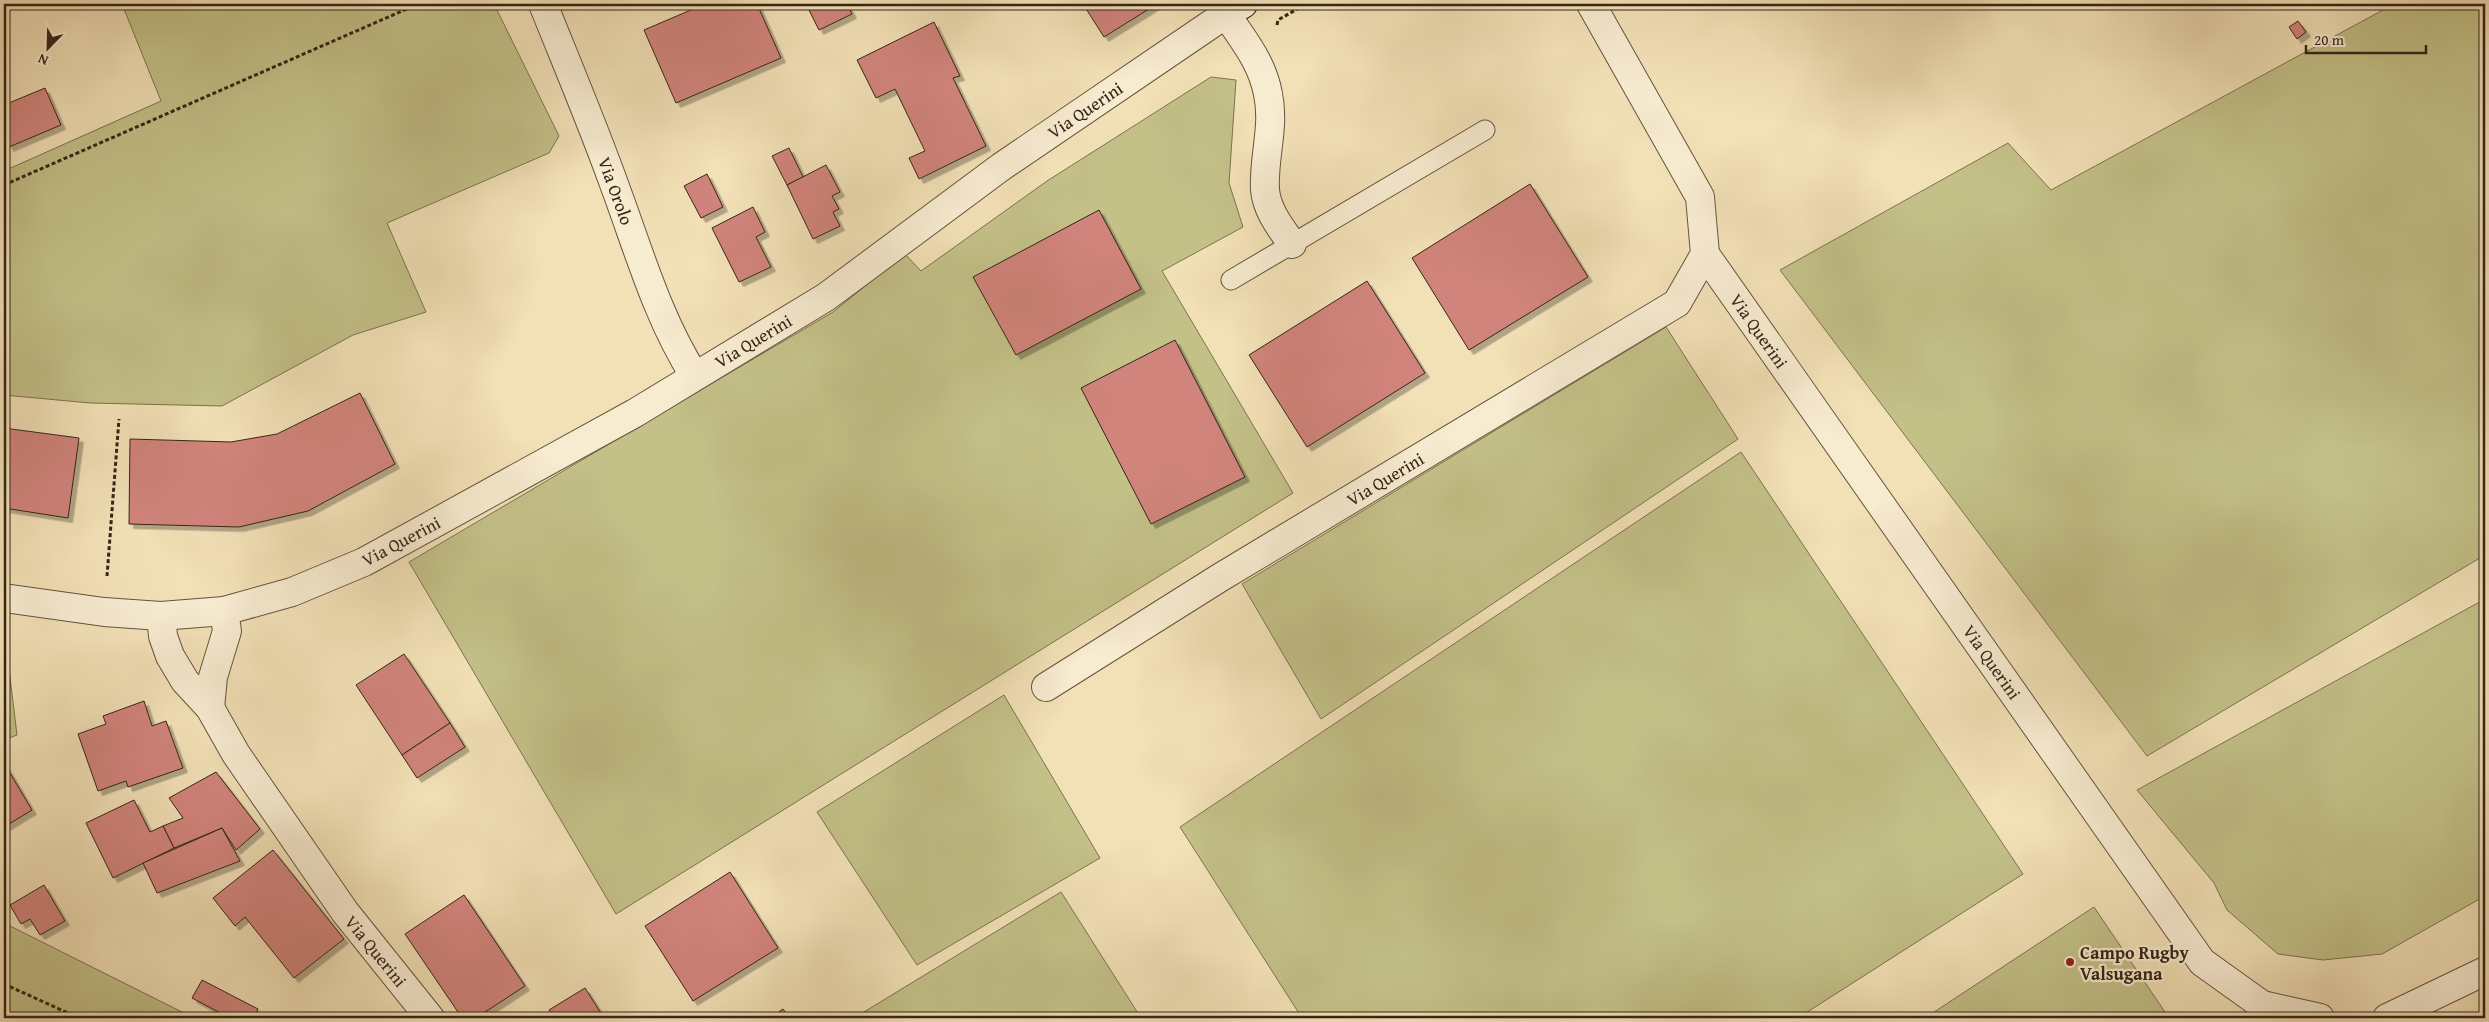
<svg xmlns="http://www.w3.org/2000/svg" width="2489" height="1022" viewBox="0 0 2489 1022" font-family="'Gentium Book Plus',serif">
	<defs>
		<filter id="shadow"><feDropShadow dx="4.5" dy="4.5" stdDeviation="0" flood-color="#0004"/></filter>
	</defs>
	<rect width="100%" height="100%" fill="#f2e0b6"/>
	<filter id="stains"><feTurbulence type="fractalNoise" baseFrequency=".004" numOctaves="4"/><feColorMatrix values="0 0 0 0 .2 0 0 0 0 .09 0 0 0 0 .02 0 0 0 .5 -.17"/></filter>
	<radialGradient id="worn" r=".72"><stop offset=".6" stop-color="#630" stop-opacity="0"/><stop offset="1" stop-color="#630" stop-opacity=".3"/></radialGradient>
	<g fill="#c3c088" stroke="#7c724f">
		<path d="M 122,4 L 494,4 L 559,136 L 549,153 L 387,223 L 426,312 L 353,335 L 222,406 L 90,403 L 4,395 L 4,171 L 161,101 Z"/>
		<path d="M 2394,4 L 2485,4 L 2485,555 L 2147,756 L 1780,270 L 2008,143 L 2051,190 Z"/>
		<path d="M 1211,77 L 1236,80 L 1229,183 L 1243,227 L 1162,271 L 1293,493 L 616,914 L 409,562 L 833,312 L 905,254 L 921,271 L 1047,181 Z"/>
		<path d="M 1666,327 L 1738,439 L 1321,719 L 1242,584 Z"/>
		<path d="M 1741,452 L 2023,874 L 1798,1018 L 1302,1018 L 1180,827 Z"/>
		<path d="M 2485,599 L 2485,896 L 2382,954 L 2323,960 L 2278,954 L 2227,910 L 2214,883 L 2137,790 Z"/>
		<path d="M 4,644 L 6,644 L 17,735 L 4,740 Z"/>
		<path d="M 1004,695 L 1100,858 L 917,965 L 817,812 Z"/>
		<path d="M 1061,892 L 1141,1018 L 854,1018 Z"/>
		<path d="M 2094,907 L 2169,1018 L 1925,1018 Z"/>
		<path d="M 4,923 L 194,1018 L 4,1018 Z"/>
	</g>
	<g fill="#d1847c" stroke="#352516" filter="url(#shadow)">
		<path d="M 705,4 L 757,4 L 781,58 L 676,103 L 644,30 Z"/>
		<path d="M 806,4 L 847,4 L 852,14 L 819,30 Z"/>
		<path d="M 1083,4 L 1157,4 L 1104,37 Z"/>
		<path d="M 2298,21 L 2306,32 L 2297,39 L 2289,27 Z"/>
		<path d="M 934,22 L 960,76 L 953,78 L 986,146 L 919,179 L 909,158 L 925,151 L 895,89 L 876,98 L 857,60 Z"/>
		<path d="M 45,88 L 61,125 L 9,147 L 4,135 L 4,105 Z"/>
		<path d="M 789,148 L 803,177 L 787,185 L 772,156 Z"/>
		<path d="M 826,165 L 840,192 L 832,196 L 839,209 L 833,212 L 840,226 L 813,239 L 787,185 Z"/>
		<path d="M 707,174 L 723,207 L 701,218 L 684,186 Z"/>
		<path d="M 1530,184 L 1588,277 L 1469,350 L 1412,258 Z"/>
		<path d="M 753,207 L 765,232 L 756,237 L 771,267 L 739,282 L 712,228 Z"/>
		<path d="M 1099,210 L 1141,289 L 1016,355 L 973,277 Z"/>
		<path d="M 1367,281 L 1425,373 L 1307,447 L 1249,355 Z"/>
		<path d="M 1175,340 L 1245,477 L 1151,524 L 1081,388 Z"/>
		<path d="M 360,393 L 395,464 L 308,511 L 239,527 L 129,524 L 130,439 L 231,442 L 277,434 Z"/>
		<path d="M 4,428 L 79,438 L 68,518 L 4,508 Z"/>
		<path d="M 404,654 L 450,723 L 402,755 L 356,685 Z"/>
		<path d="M 144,701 L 152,726 L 166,721 L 183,768 L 128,787 L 126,781 L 98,791 L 78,734 L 106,724 L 103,716 Z"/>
		<path d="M 450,723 L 465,747 L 417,778 L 402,755 Z"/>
		<path d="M 4,763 L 32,810 L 4,827 Z"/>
		<path d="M 216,772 L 260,829 L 236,850 L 222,828 L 174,848 L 163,826 L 183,818 L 169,798 Z"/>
		<path d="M 134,800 L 150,832 L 163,826 L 174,848 L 113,878 L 86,823 Z"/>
		<path d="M 222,828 L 240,861 L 157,893 L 143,863 Z"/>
		<path d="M 273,850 L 344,939 L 294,978 L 245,917 L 235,926 L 213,898 Z"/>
		<path d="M 730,872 L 778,948 L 693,1001 L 645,926 Z"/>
		<path d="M 44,885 L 65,921 L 40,935 L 30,919 L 21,924 L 10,905 Z"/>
		<path d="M 464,895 L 525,986 L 476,1018 L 462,1018 L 405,934 Z"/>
		<path d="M 202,980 L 258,1009 L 253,1018 L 230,1018 L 192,998 Z"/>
		<path d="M 585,988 L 604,1018 L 554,1018 L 549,1010 Z"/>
		<path d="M 783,1009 L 790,1018 L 770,1018 Z"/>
	</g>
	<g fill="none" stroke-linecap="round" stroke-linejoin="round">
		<defs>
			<path id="lane" d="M 1231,280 L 1485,130"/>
			<g id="street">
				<path d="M 543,4 C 567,64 592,123 614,184 C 638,248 657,317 694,375"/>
				<path d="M 1705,254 L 2202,962 L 2262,1005 L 2320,1018"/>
				<path d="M 4,598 L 104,612 L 161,616 L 224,611 L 292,592 L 364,562 L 635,413 L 826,297 L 1001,167 L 1226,14 C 1244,41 1262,62 1268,94 C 1275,127 1263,158 1265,190 C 1267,211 1281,228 1292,244"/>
				<path d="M 161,616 L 163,636 L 170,656 L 185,681 L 210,708 L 236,754 L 345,912 L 430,1018"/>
				<path d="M 1046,687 L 1221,577 L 1677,303 L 1705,254 L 1700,197 L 1591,4"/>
				<path d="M 210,708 L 213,677 L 227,631 L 224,611"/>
				<path d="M 2387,1018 L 2485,971"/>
			</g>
			<path id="secondary" d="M 1220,4 L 1226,14 L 1243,4"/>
		</defs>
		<use href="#lane" stroke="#64543e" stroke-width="21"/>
		<use href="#street" stroke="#64543e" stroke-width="30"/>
		<use href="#secondary" stroke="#352516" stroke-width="30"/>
		<g stroke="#352516" stroke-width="3" stroke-dasharray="4 2.5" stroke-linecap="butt">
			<path d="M 1277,25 L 1278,20 L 1306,4"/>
			<path d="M 4,185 L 418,4"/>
			<path d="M 107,576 L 119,419"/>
			<path d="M 4,984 L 79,1018"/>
		</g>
		<use href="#lane" stroke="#f7ebd0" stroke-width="19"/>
		<use href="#street" stroke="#f7ebd0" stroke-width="28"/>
		<use href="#secondary" stroke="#f7ebd0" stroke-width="28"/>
	</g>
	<circle fill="#8f2418" stroke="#f7ebd0" stroke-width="2" cx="2070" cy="962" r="5"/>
	<g text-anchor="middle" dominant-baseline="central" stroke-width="4.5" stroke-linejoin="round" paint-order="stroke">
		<g font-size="18" fill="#352516" stroke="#f7ebd0">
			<text transform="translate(1085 110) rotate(-34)">Via Querini</text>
			<text transform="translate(616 191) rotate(70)">Via Orolo</text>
			<text transform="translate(1759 331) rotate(55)">Via Querini</text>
			<text transform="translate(753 341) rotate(-31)">Via Querini</text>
			<text transform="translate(1385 479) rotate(-31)">Via Querini</text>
			<text transform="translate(401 541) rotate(-28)">Via Querini</text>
			<text transform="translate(1992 662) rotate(55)">Via Querini</text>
			<text transform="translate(376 951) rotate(51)">Via Querini</text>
		</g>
		<g font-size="18" font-weight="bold" fill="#352516" stroke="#f7ebd0" text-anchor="start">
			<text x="2080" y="952">Campo Rugby<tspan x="2080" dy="21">Valsugana</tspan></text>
		</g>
	</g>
	<rect width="2489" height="1022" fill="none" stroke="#f2e0b6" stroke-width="20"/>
	<rect x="5" y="5" width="2479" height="1012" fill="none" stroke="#352516" stroke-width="2.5"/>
	<rect x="10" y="10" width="2469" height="1002" fill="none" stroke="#352516"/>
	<g transform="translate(48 48) rotate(203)" stroke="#f7ebd0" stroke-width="4" paint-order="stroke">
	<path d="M0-4L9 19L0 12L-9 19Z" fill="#352516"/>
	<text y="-8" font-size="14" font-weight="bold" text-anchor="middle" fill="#352516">N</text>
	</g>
	<path d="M2306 45v8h120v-8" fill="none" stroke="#352516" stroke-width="2.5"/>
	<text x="2314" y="45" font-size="15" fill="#352516" stroke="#f7ebd0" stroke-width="4" paint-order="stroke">20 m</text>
	<rect width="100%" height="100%" filter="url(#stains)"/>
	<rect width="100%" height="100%" fill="url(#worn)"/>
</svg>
